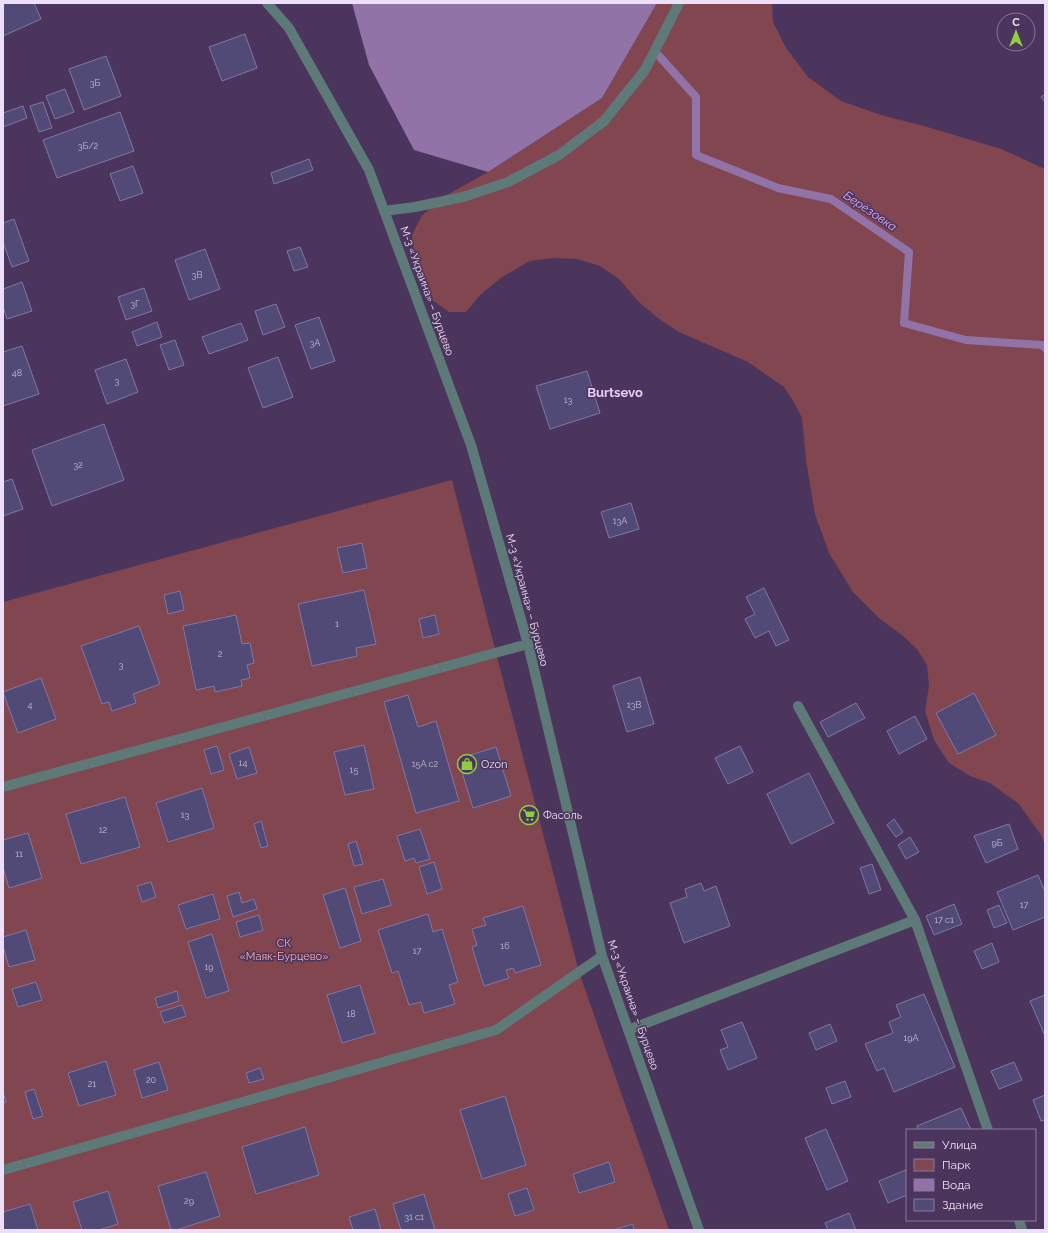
<svg xmlns="http://www.w3.org/2000/svg" width="1048" height="1233" viewBox="0 0 1048 1233" font-family="Raleway,sans-serif">
	<rect width="100%" height="100%" fill="#4c355c"/>
	<g fill="#814650">
		<path d="M 657,3 L 772,3 L 773,22 L 786,48 L 808,77 L 841,101 L 881,115 L 924,126 L 1001,149 L 1045,169 L 1045,846 L 1041,835 L 1019,804 L 990,783 L 970,776 L 949,763 L 934,740 L 925,711 L 929,686 L 927,665 L 917,649 L 902,635 L 880,619 L 853,592 L 829,553 L 815,514 L 806,460 L 802,418 L 795,404 L 784,387 L 748,362 L 679,332 L 658,318 L 639,302 L 619,279 L 600,266 L 577,259 L 553,258 L 530,261 L 502,277 L 480,295 L 466,312 L 449,312 L 431,299 L 415,260 L 412,235 L 421,217 L 438,200 L 488,172 L 602,98 Z"/>
		<path d="M 452,480 L 496,653 L 579,972 L 669,1230 L 3,1230 L 3,602 Z"/>
	</g>
	<path fill="#9173a7" d="M 352,3 L 657,3 L 602,98 L 488,172 L 414,150 L 369,65 Z"/>
	<g fill="none" stroke-linecap="round" stroke-linejoin="round">
		<path stroke="#9173a7" stroke-width="8" d="M 659,56 L 696,97 L 696,155 L 778,188 L 831,199 L 909,252 L 904,323 L 966,340 L 1042,345 L 1045,348"/>
	</g>
	<g fill="#514a76" stroke="#7e78a7">
		<path d="M 3,3 L 34,3 L 41,19 L 3,36 Z"/>
		<path d="M 245,34 L 257,68 L 222,81 L 209,47 Z"/>
		<path d="M 106,56 L 121,96 L 84,110 L 69,69 Z"/>
		<path d="M 65,89 L 74,112 L 55,119 L 46,96 Z"/>
		<path d="M 1045,94 L 1045,102 L 1041,97 Z"/>
		<path d="M 43,102 L 52,128 L 39,132 L 30,106 Z"/>
		<path d="M 23,106 L 27,118 L 3,127 L 3,113 Z"/>
		<path d="M 120,112 L 134,151 L 57,178 L 43,140 Z"/>
		<path d="M 309,159 L 313,170 L 274,184 L 271,173 Z"/>
		<path d="M 133,166 L 143,193 L 120,201 L 110,174 Z"/>
		<path d="M 14,219 L 29,261 L 12,267 L 3,242 L 3,223 Z"/>
		<path d="M 300,247 L 308,267 L 294,271 L 287,251 Z"/>
		<path d="M 205,249 L 220,289 L 189,300 L 175,260 Z"/>
		<path d="M 22,282 L 32,311 L 7,319 L 3,307 L 3,289 Z"/>
		<path d="M 144,288 L 152,311 L 126,320 L 118,297 Z"/>
		<path d="M 276,304 L 285,327 L 263,335 L 255,311 Z"/>
		<path d="M 319,317 L 335,361 L 311,369 L 295,325 Z"/>
		<path d="M 157,322 L 162,337 L 137,346 L 132,332 Z"/>
		<path d="M 241,323 L 248,340 L 209,354 L 202,337 Z"/>
		<path d="M 175,340 L 184,365 L 169,370 L 160,345 Z"/>
		<path d="M 22,346 L 39,394 L 3,406 L 3,352 Z"/>
		<path d="M 278,357 L 293,397 L 263,408 L 248,368 Z"/>
		<path d="M 126,359 L 138,392 L 107,404 L 95,370 Z"/>
		<path d="M 587,371 L 600,413 L 550,429 L 536,386 Z"/>
		<path d="M 104,424 L 124,480 L 52,506 L 32,450 Z"/>
		<path d="M 12,479 L 23,509 L 3,516 L 3,482 Z"/>
		<path d="M 631,503 L 639,529 L 609,538 L 601,512 Z"/>
		<path d="M 362,543 L 367,568 L 343,573 L 337,548 Z"/>
		<path d="M 764,588 L 789,640 L 776,646 L 769,631 L 755,638 L 745,619 L 755,614 L 746,597 Z"/>
		<path d="M 364,590 L 376,644 L 356,648 L 357,656 L 312,666 L 298,604 Z"/>
		<path d="M 180,591 L 184,610 L 168,614 L 164,595 Z"/>
		<path d="M 236,615 L 242,644 L 250,643 L 254,663 L 247,665 L 250,678 L 241,680 L 242,686 L 215,692 L 214,686 L 196,690 L 183,626 Z"/>
		<path d="M 435,615 L 439,634 L 423,638 L 419,619 Z"/>
		<path d="M 139,626 L 160,684 L 133,694 L 136,703 L 112,711 L 109,702 L 102,704 L 81,646 Z"/>
		<path d="M 640,677 L 654,724 L 627,732 L 613,686 Z"/>
		<path d="M 41,678 L 56,719 L 18,733 L 3,692 Z"/>
		<path d="M 974,693 L 996,735 L 958,754 L 936,713 Z"/>
		<path d="M 408,695 L 418,727 L 436,721 L 459,801 L 416,813 L 384,702 Z"/>
		<path d="M 856,703 L 865,718 L 828,737 L 820,722 Z"/>
		<path d="M 915,716 L 927,739 L 899,754 L 887,731 Z"/>
		<path d="M 364,745 L 374,789 L 345,795 L 334,752 Z"/>
		<path d="M 217,746 L 224,770 L 211,774 L 204,750 Z"/>
		<path d="M 740,746 L 753,772 L 728,784 L 715,758 Z"/>
		<path d="M 249,747 L 257,773 L 237,779 L 229,754 Z"/>
		<path d="M 496,747 L 511,796 L 473,808 L 458,759 Z"/>
		<path d="M 809,773 L 834,823 L 791,844 L 767,794 Z"/>
		<path d="M 202,788 L 214,828 L 168,842 L 156,803 Z"/>
		<path d="M 125,797 L 140,847 L 81,864 L 66,814 Z"/>
		<path d="M 894,819 L 903,832 L 896,837 L 887,825 Z"/>
		<path d="M 261,821 L 268,846 L 261,848 L 254,824 Z"/>
		<path d="M 1009,824 L 1018,849 L 986,863 L 974,836 Z"/>
		<path d="M 420,829 L 430,859 L 416,863 L 414,858 L 405,861 L 397,836 Z"/>
		<path d="M 28,833 L 42,878 L 9,888 L 3,867 L 3,840 Z"/>
		<path d="M 910,837 L 919,852 L 906,859 L 898,845 Z"/>
		<path d="M 356,841 L 363,864 L 354,866 L 348,844 Z"/>
		<path d="M 434,862 L 442,889 L 427,894 L 419,867 Z"/>
		<path d="M 872,864 L 881,890 L 869,894 L 860,868 Z"/>
		<path d="M 1038,875 L 1045,892 L 1045,917 L 1013,930 L 997,892 Z"/>
		<path d="M 383,879 L 391,905 L 362,914 L 354,887 Z"/>
		<path d="M 151,882 L 156,897 L 142,902 L 137,886 Z"/>
		<path d="M 701,883 L 704,891 L 716,886 L 730,926 L 684,943 L 670,903 L 687,897 L 685,889 Z"/>
		<path d="M 345,888 L 361,941 L 340,948 L 323,895 Z"/>
		<path d="M 239,892 L 242,903 L 254,899 L 257,909 L 233,917 L 227,896 Z"/>
		<path d="M 213,894 L 220,919 L 186,929 L 178,905 Z"/>
		<path d="M 954,904 L 962,924 L 934,935 L 926,916 Z"/>
		<path d="M 999,905 L 1007,923 L 994,928 L 987,910 Z"/>
		<path d="M 523,906 L 541,965 L 515,973 L 513,968 L 506,970 L 509,978 L 484,986 L 472,947 L 477,945 L 472,929 L 486,925 L 483,918 Z"/>
		<path d="M 428,914 L 433,932 L 442,929 L 458,982 L 449,985 L 455,1004 L 424,1013 L 421,1002 L 409,1005 L 398,971 L 392,973 L 378,930 Z"/>
		<path d="M 259,915 L 263,930 L 240,937 L 236,922 Z"/>
		<path d="M 26,930 L 35,960 L 9,967 L 3,946 L 3,937 Z"/>
		<path d="M 212,934 L 229,991 L 206,998 L 188,942 Z"/>
		<path d="M 992,943 L 999,962 L 982,969 L 974,951 Z"/>
		<path d="M 36,982 L 42,1000 L 18,1007 L 12,989 Z"/>
		<path d="M 360,985 L 375,1033 L 342,1043 L 327,995 Z"/>
		<path d="M 177,991 L 179,1001 L 158,1008 L 155,998 Z"/>
		<path d="M 924,994 L 955,1067 L 894,1092 L 884,1068 L 877,1071 L 865,1044 L 893,1033 L 889,1022 L 901,1017 L 896,1005 Z"/>
		<path d="M 1045,995 L 1045,1036 L 1030,1001 Z"/>
		<path d="M 182,1005 L 186,1016 L 164,1023 L 160,1012 Z"/>
		<path d="M 742,1022 L 757,1058 L 728,1070 L 720,1050 L 728,1047 L 721,1030 Z"/>
		<path d="M 830,1024 L 837,1041 L 816,1050 L 809,1033 Z"/>
		<path d="M 106,1061 L 116,1095 L 79,1106 L 68,1073 Z"/>
		<path d="M 159,1062 L 168,1090 L 142,1098 L 134,1070 Z"/>
		<path d="M 1014,1062 L 1022,1080 L 999,1089 L 991,1071 Z"/>
		<path d="M 260,1068 L 264,1079 L 249,1083 L 246,1073 Z"/>
		<path d="M 845,1081 L 851,1097 L 832,1104 L 826,1088 Z"/>
		<path d="M 34,1089 L 43,1116 L 33,1119 L 25,1092 Z"/>
		<path d="M 3,1092 L 6,1102 L 3,1103 Z"/>
		<path d="M 1045,1095 L 1045,1120 L 1041,1121 L 1033,1100 Z"/>
		<path d="M 505,1096 L 526,1165 L 482,1179 L 460,1110 Z"/>
		<path d="M 961,1108 L 971,1130 L 918,1130 L 917,1126 Z"/>
		<path d="M 305,1127 L 319,1175 L 256,1194 L 242,1147 Z"/>
		<path d="M 826,1129 L 848,1181 L 827,1190 L 805,1138 Z"/>
		<path d="M 609,1162 L 615,1182 L 579,1193 L 573,1174 Z"/>
		<path d="M 906,1170 L 907,1174 L 907,1195 L 888,1203 L 879,1181 Z"/>
		<path d="M 206,1172 L 220,1216 L 176,1230 L 171,1230 L 158,1186 Z"/>
		<path d="M 527,1188 L 534,1210 L 515,1216 L 508,1194 Z"/>
		<path d="M 108,1191 L 118,1224 L 99,1230 L 82,1230 L 73,1202 Z"/>
		<path d="M 424,1194 L 435,1230 L 401,1230 L 393,1204 Z"/>
		<path d="M 30,1204 L 38,1230 L 3,1230 L 3,1212 Z"/>
		<path d="M 375,1209 L 381,1230 L 353,1230 L 349,1217 Z"/>
		<path d="M 849,1213 L 856,1230 L 828,1230 L 825,1223 Z"/>
		<path d="M 633,1224 L 634,1230 L 613,1230 Z"/>
	</g>
	<g fill="none" stroke-linecap="round" stroke-linejoin="round">
		<g stroke="#5e7a78" stroke-width="10">
			<path d="M 267,3 L 289,28 L 369,170 L 471,445 L 528,644 L 602,956 L 699,1230"/>
			<path d="M 384,211 L 415,207 L 463,197 L 508,182 L 559,155 L 604,121 L 645,70 L 679,3"/>
			<path d="M 798,706 L 915,920 L 988,1130"/>
			<path d="M 3,787 L 528,644"/>
			<path d="M 628,1030 L 915,920"/>
			<path d="M 3,1170 L 496,1030 L 602,956"/>
			<path d="M 1019,1220 L 1022,1230"/>
		</g>
	</g>
	<defs>
		<symbol id="shop-ring" viewBox="-11 -11 22 22"><circle r="9.5" fill="#4c355c" stroke="#8fcd42" stroke-width="1.5"/><path d="M-5-2.5h2.3a2.7 3.5 0 0 1 5.4 0H5L5.5 6h-11ZM-1.5-2.5h3a1.5 2.3 0 0 0-3 0Z" fill="#8fcd42"/></symbol>
		<symbol id="supermarket-ring" viewBox="-11 -11 22 22"><circle r="9.5" fill="#4c355c" stroke="#8fcd42" stroke-width="1.5"/><path d="M-6-5.5h2.5l.6 2H6L4.5 2H-2.5L-4.4-4H-6ZM-1.5 3.2a1.3 1.3 0 1 0 .1 0ZM3 3.2a1.3 1.3 0 1 0 .1 0Z" fill="#8fcd42"/></symbol>
	</defs>
	<g fill-rule="evenodd">
		<use href="#shop-ring" x="456" y="753" width="22" height="22"/>
		<use href="#supermarket-ring" x="518" y="804" width="22" height="22"/>
	</g>
	<g text-anchor="middle" dominant-baseline="central" stroke-width="3" stroke-linejoin="round" paint-order="stroke">
		<g font-size="9" fill="#c6bad7">
			<text x="95" y="83">3Б</text>
			<text x="88" y="146">3Б/2</text>
			<text x="197" y="275">3В</text>
			<text x="135" y="304">3Г</text>
			<text x="315" y="343">3А</text>
			<text x="17" y="373">48</text>
			<text x="117" y="381">3</text>
			<text x="568" y="400">13</text>
			<text x="78" y="465">32</text>
			<text x="620" y="521">13А</text>
			<text x="337" y="624">1</text>
			<text x="220" y="654">2</text>
			<text x="121" y="665">3</text>
			<text x="30" y="705">4</text>
			<text x="634" y="705">13В</text>
			<text x="243" y="763">14</text>
			<text x="425" y="764">15А с2</text>
			<text x="354" y="770">15</text>
			<text x="185" y="815">13</text>
			<text x="103" y="830">12</text>
			<text x="997" y="843">9Б</text>
			<text x="19" y="854">11</text>
			<text x="1024" y="905">17</text>
			<text x="944" y="920">17 с1</text>
			<text x="505" y="946">16</text>
			<text x="417" y="951">17</text>
			<text x="209" y="967">19</text>
			<text x="351" y="1014">18</text>
			<text x="911" y="1038">19А</text>
			<text x="151" y="1080">20</text>
			<text x="92" y="1084">21</text>
			<text x="189" y="1201">29</text>
			<text x="414" y="1217">31 с1</text>
		</g>
		<g font-size="11" fill="#eddff7" stroke="#4c355c">
			<text transform="translate(427 291) rotate(70)">М-3 «Украина» – Бурцево</text>
			<text transform="translate(527 600) rotate(75)">М-3 «Украина» – Бурцево</text>
			<text transform="translate(633 1005) rotate(71)">М-3 «Украина» – Бурцево</text>
		</g>
		<g font-size="11" fill="#eddff7" stroke="#4c355c" text-anchor="start">
			<text x="481" y="764">Ozon</text>
			<text x="543" y="815">Фасоль</text>
		</g>
		<g font-size="11" fill="#fbadb8" stroke="#4c355c">
			<text x="284" y="943">СК<tspan x="284" dy="13">«Маяк-Бурцево»</tspan></text>
		</g>
		<g font-size="12" font-style="italic" fill="#ddb0fd" stroke="#4c355c">
			<text transform="translate(870 211) rotate(34)">Берёзовка</text>
		</g>
		<g font-size="13" font-weight="bold" fill="#e9cdfe" stroke="#4c355c">
			<text x="615" y="392">Burtsevo</text>
		</g>
	</g>
	<rect width="1048" height="1233" fill="none" stroke="#eddff7" stroke-width="8"/>
	<rect x="906" y="1129" width="130" height="92" fill="#4c355c" stroke="#8c799a"/>
	<rect x="914" y="1142" width="20" height="6" fill="#5e7a78" stroke="#8c799a"/>
	<text x="942" y="1149" font-size="12" fill="#eddff7">Улица</text>
	<rect x="914" y="1159" width="20" height="12" fill="#814650" stroke="#8c799a"/>
	<text x="942" y="1169" font-size="12" fill="#eddff7">Парк</text>
	<rect x="914" y="1179" width="20" height="12" fill="#9173a7" stroke="#8c799a"/>
	<text x="942" y="1189" font-size="12" fill="#eddff7">Вода</text>
	<rect x="914" y="1199" width="20" height="12" fill="#514a76" stroke="#8c799a"/>
	<text x="942" y="1209" font-size="12" fill="#eddff7">Здание</text>
	<g transform="translate(1016 32)"><circle r="19" fill="#4c355c" stroke="#8c799a"/>
	<path d="M0-3L7 15L0 10L-7 15Z" fill="#8fcd42"/>
	<text y="-6" font-size="11" font-weight="bold" text-anchor="middle" fill="#eddff7">С</text>
	</g>
</svg>
